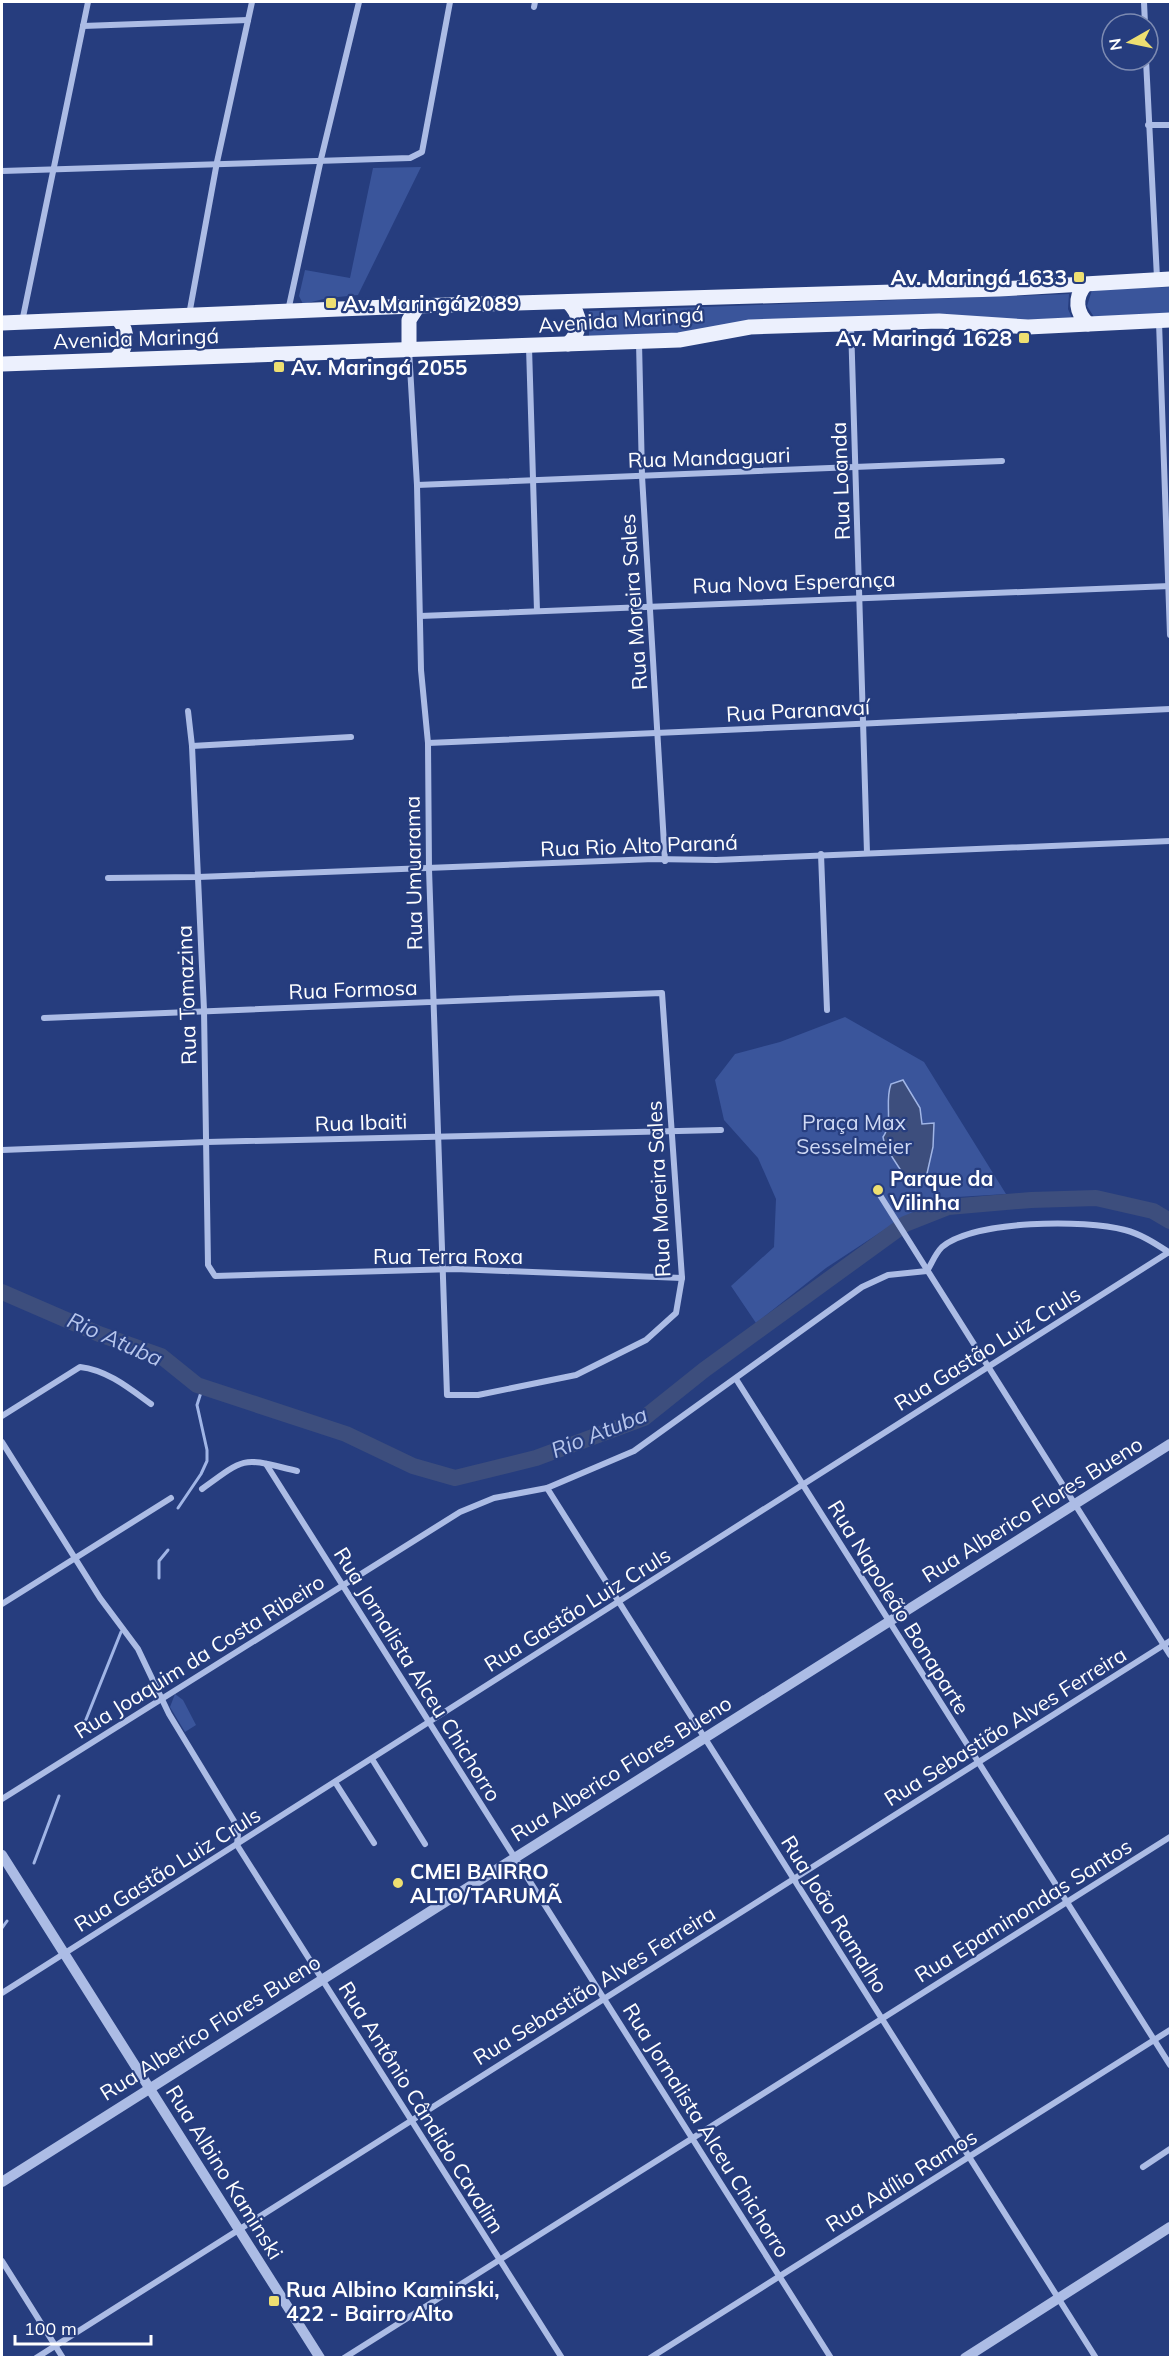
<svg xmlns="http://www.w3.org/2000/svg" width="1172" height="2359" viewBox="0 0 1172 2359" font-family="Mulish,sans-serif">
	<rect width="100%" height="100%" fill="#263d7e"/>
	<g fill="#3a559b">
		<path d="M 421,167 L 358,295 L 328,298 L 303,304 L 299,296 L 305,270 L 350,278 L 373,168 Z"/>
		<path d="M 1170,287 L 1170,314 L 1094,317 L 1087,306 L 1092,290 Z"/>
		<path d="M 1069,294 L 1068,309 L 1072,318 L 589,338 L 589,311 Z"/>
		<path d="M 845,1017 L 924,1062 L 1006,1194 L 941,1198 L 893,1224 L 826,1268 L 756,1323 L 731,1286 L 774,1247 L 776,1199 L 758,1158 L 724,1120 L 715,1080 L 735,1054 L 780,1042 Z"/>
		<path d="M 175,1694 L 183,1700 L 196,1725 L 185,1732 L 170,1707 Z"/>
	</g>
	<path fill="#3d4e7d" stroke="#a0b5e6" stroke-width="1.5" d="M 903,1080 L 920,1108 L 922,1124 L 934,1123 L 933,1147 L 926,1178 L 917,1182 L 907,1180 L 885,1146 L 883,1137 C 894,1121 884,1103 891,1084 Z"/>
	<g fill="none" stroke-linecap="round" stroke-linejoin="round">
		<g stroke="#a0b5e6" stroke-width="3">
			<path d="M 178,1508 L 201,1474 L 207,1461 L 207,1450 L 197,1405 L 203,1386"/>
			<path d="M 159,1578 L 159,1561 L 168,1550"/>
			<path d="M 81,1732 L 121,1632"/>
			<path d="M 34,1863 L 59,1796"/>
			<path d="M 2,1928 L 7,1921"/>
		</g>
		<path stroke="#3d4e7d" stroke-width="16" d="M 2,1292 L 99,1334 L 161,1356 L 197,1385 L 346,1434 L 413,1466 L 455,1478 L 536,1458 L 644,1418 L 704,1370 L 905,1224 L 948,1207 L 1031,1200 L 1096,1198 L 1153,1211 L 1170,1221"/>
		<g stroke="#acbce5" stroke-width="6">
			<path d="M 1144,2 L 1145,24"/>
			<path d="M 534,7 L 535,2"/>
			<path d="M 83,26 L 248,20"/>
			<path d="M 1146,60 L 1157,278"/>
			<path d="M 1148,125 L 1170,125"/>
			<path d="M 2,171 L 410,158 L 422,152 L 450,2"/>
			<path d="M 288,311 L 321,159 L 359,2"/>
			<path d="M 189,315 L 217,162 L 252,2"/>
			<path d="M 22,322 L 88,2"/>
			<path d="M 1159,322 L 1170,635"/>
			<path d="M 851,325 L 867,853"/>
			<path d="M 639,342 L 642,476 L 665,861"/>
			<path d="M 529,347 L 537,611"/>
			<path d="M 417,485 L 1002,461"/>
			<path d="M 420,616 L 1170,586"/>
			<path d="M 188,711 L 192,746 L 204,1010 L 208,1265 L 215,1276 L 455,1269 L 682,1278"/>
			<path d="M 428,743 C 675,734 923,720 1170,709"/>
			<path d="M 192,746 L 351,737"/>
			<path d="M 821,854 L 827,1010"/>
			<path d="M 108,878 L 198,877 L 654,859 L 716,860 L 1170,841"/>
			<path d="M 44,1018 C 250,1008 456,1001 662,993 L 682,1278 L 676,1313 L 646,1340 L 576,1375 L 478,1395 L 447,1395 L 429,869 L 428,743 L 421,670 L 417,485 L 409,350"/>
			<path d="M 2,1150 L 207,1142 L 721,1130"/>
			<path d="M 878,1192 L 1170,1655"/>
			<path d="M 736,1379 L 1170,2065"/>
			<path d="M 2,1416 L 80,1367 C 107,1370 129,1388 151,1404"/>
			<path d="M 2,1442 L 100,1598 L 138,1649 L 169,1714 L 234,1821 L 238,1834 L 237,1845 L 562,2358"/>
			<path d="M 266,1464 L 831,2358"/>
			<path d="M 547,1488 L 1096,2358"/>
			<path d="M 202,1489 C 248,1455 242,1458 297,1471"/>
			<path d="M 2,1604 L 171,1498"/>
			<path d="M 372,1759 L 425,1844"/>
			<path d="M 335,1782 L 374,1843"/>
			<path d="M 2,1799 L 460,1512 L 494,1498 L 547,1488 L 634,1451 L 862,1287 L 888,1275 L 927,1271 C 932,1263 935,1254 942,1247 C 974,1220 1085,1219 1125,1230 C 1141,1234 1156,1244 1170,1253"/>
			<path d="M 2,1993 L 1169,1252"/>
			<path d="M 1143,2167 L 1170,2149"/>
			<path d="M 2,2261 L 63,2358"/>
			<path d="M 36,2358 L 1170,1641"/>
			<path d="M 344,2358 L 1170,1837"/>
			<path d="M 650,2358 L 1170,2030"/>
		</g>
		<g stroke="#acbce5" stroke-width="10">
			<path d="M 2,1855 L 320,2358"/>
			<path d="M 2,2182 L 1170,1444"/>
			<path d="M 965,2358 L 1170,2227"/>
		</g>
		<g stroke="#ecf0fd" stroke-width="15">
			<path d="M 1085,285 C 1074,298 1076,313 1088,324"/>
			<path d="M 2,323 L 413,306 L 999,289 L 1170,279"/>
			<path d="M 568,344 C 582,331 582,315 568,302"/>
			<path d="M 409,350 L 409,320 L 418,306"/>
			<path d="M 116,359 C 128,347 129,332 118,319"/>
			<path d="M 2,364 L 679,340 L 750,327 L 939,321 L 1028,327 L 1170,320"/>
		</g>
	</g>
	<g fill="#eedf71" stroke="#263d7e" stroke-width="2">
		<rect x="1073" y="271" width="12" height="12" rx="3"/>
		<rect x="325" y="297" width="12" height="12" rx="3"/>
		<rect x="1018" y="332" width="12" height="12" rx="3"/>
		<rect x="273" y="361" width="12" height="12" rx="3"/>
		<circle cx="878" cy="1190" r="6"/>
		<circle cx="398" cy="1883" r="6"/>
		<rect x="268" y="2295" width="12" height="12" rx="3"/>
	</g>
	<g text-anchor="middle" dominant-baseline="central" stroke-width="4.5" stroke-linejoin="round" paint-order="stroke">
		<g font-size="21" font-weight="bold" fill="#fff" stroke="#263d7e" text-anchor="start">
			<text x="1067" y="277" text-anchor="end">Av. Maringá 1633</text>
			<text x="343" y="303">Av. Maringá 2089</text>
			<text x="1012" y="338" text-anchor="end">Av. Maringá 1628</text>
			<text x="291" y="367">Av. Maringá 2055</text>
			<text x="890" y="1178">Parque da<tspan x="890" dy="24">Vilinha</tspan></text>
			<text x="410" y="1871">CMEI BAIRRO<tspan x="410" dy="24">ALTO/TARUMÃ</tspan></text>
			<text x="286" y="2289">Rua Albino Kaminski,<tspan x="286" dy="24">422 - Bairro Alto</tspan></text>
		</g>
		<g font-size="21" fill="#fff" stroke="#263d7e">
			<text transform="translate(621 319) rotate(-4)">Avenida Maringá</text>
			<text transform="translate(136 338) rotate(-2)">Avenida Maringá</text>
			<text transform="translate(709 457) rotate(-2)">Rua Mandaguari</text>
			<text transform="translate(840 481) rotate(-92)">Rua Loanda</text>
			<text transform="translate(794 582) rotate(-2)">Rua Nova Esperança</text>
			<text transform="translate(633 602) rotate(-94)">Rua Moreira Sales</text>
			<text transform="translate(798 710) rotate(-3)">Rua Paranavaí</text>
			<text transform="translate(639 845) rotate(-2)">Rua Rio Alto Paraná</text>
			<text transform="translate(413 873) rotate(-91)">Rua Umuarama</text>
			<text transform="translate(353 989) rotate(-2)">Rua Formosa</text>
			<text transform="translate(186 995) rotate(-92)">Rua Tomazina</text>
			<text transform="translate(361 1122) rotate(-2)">Rua Ibaiti</text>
			<text transform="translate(658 1189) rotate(-93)">Rua Moreira Sales</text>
			<text x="448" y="1256">Rua Terra Roxa</text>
			<text transform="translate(987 1348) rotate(-32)">Rua Gastão Luiz Cruls</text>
			<text transform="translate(1032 1509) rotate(-32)">Rua Alberico Flores Bueno</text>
			<text transform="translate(899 1607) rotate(58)">Rua Napoleão Bonaparte</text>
			<text transform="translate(577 1609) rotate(-32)">Rua Gastão Luiz Cruls</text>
			<text transform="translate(199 1656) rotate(-32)">Rua Joaquim da Costa Ribeiro</text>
			<text transform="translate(418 1674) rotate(58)">Rua Jornalista Alceu Chichorro</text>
			<text transform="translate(1005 1726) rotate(-32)">Rua Sebastião Alves Ferreira</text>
			<text transform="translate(621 1768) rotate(-32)">Rua Alberico Flores Bueno</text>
			<text transform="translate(167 1869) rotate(-32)">Rua Gastão Luiz Cruls</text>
			<text transform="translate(1023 1910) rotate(-32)">Rua Epaminondas Santos</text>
			<text transform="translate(835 1914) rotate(58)">Rua João Ramalho</text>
			<text transform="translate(594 1985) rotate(-32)">Rua Sebastião Alves Ferreira</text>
			<text transform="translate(210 2027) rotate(-32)">Rua Alberico Flores Bueno</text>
			<text transform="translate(422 2107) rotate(58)">Rua Antônio Cândido Cavalim</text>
			<text transform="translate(707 2130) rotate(58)">Rua Jornalista Alceu Chichorro</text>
			<text transform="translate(225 2172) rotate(58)">Rua Albino Kaminski</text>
			<text transform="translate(901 2180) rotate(-32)">Rua Adílio Ramos</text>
		</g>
		<g font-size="21" fill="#cfd9f4" stroke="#263d7e">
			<text x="854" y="1122">Praça Max<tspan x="854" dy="24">Sesselmeier</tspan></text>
		</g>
		<g font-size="22" font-style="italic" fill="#b7c6ed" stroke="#263d7e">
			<text transform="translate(115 1339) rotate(24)">Rio Atuba</text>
			<text transform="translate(599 1432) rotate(-22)">Rio Atuba</text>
		</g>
	</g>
	<rect width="1172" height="2359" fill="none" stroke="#ffffff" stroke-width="6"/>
	<g transform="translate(1130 42) rotate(261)"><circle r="28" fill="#263d7e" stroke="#7d8bb2" stroke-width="1.5"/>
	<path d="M0-4.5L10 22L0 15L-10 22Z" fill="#eedf71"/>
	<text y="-9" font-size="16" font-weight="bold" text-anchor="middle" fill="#ffffff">N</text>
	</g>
	<path d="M15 2335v9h136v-9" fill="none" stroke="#ffffff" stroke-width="3"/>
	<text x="24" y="2335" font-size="18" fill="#ffffff" stroke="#263d7e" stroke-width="4.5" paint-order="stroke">100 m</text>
</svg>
